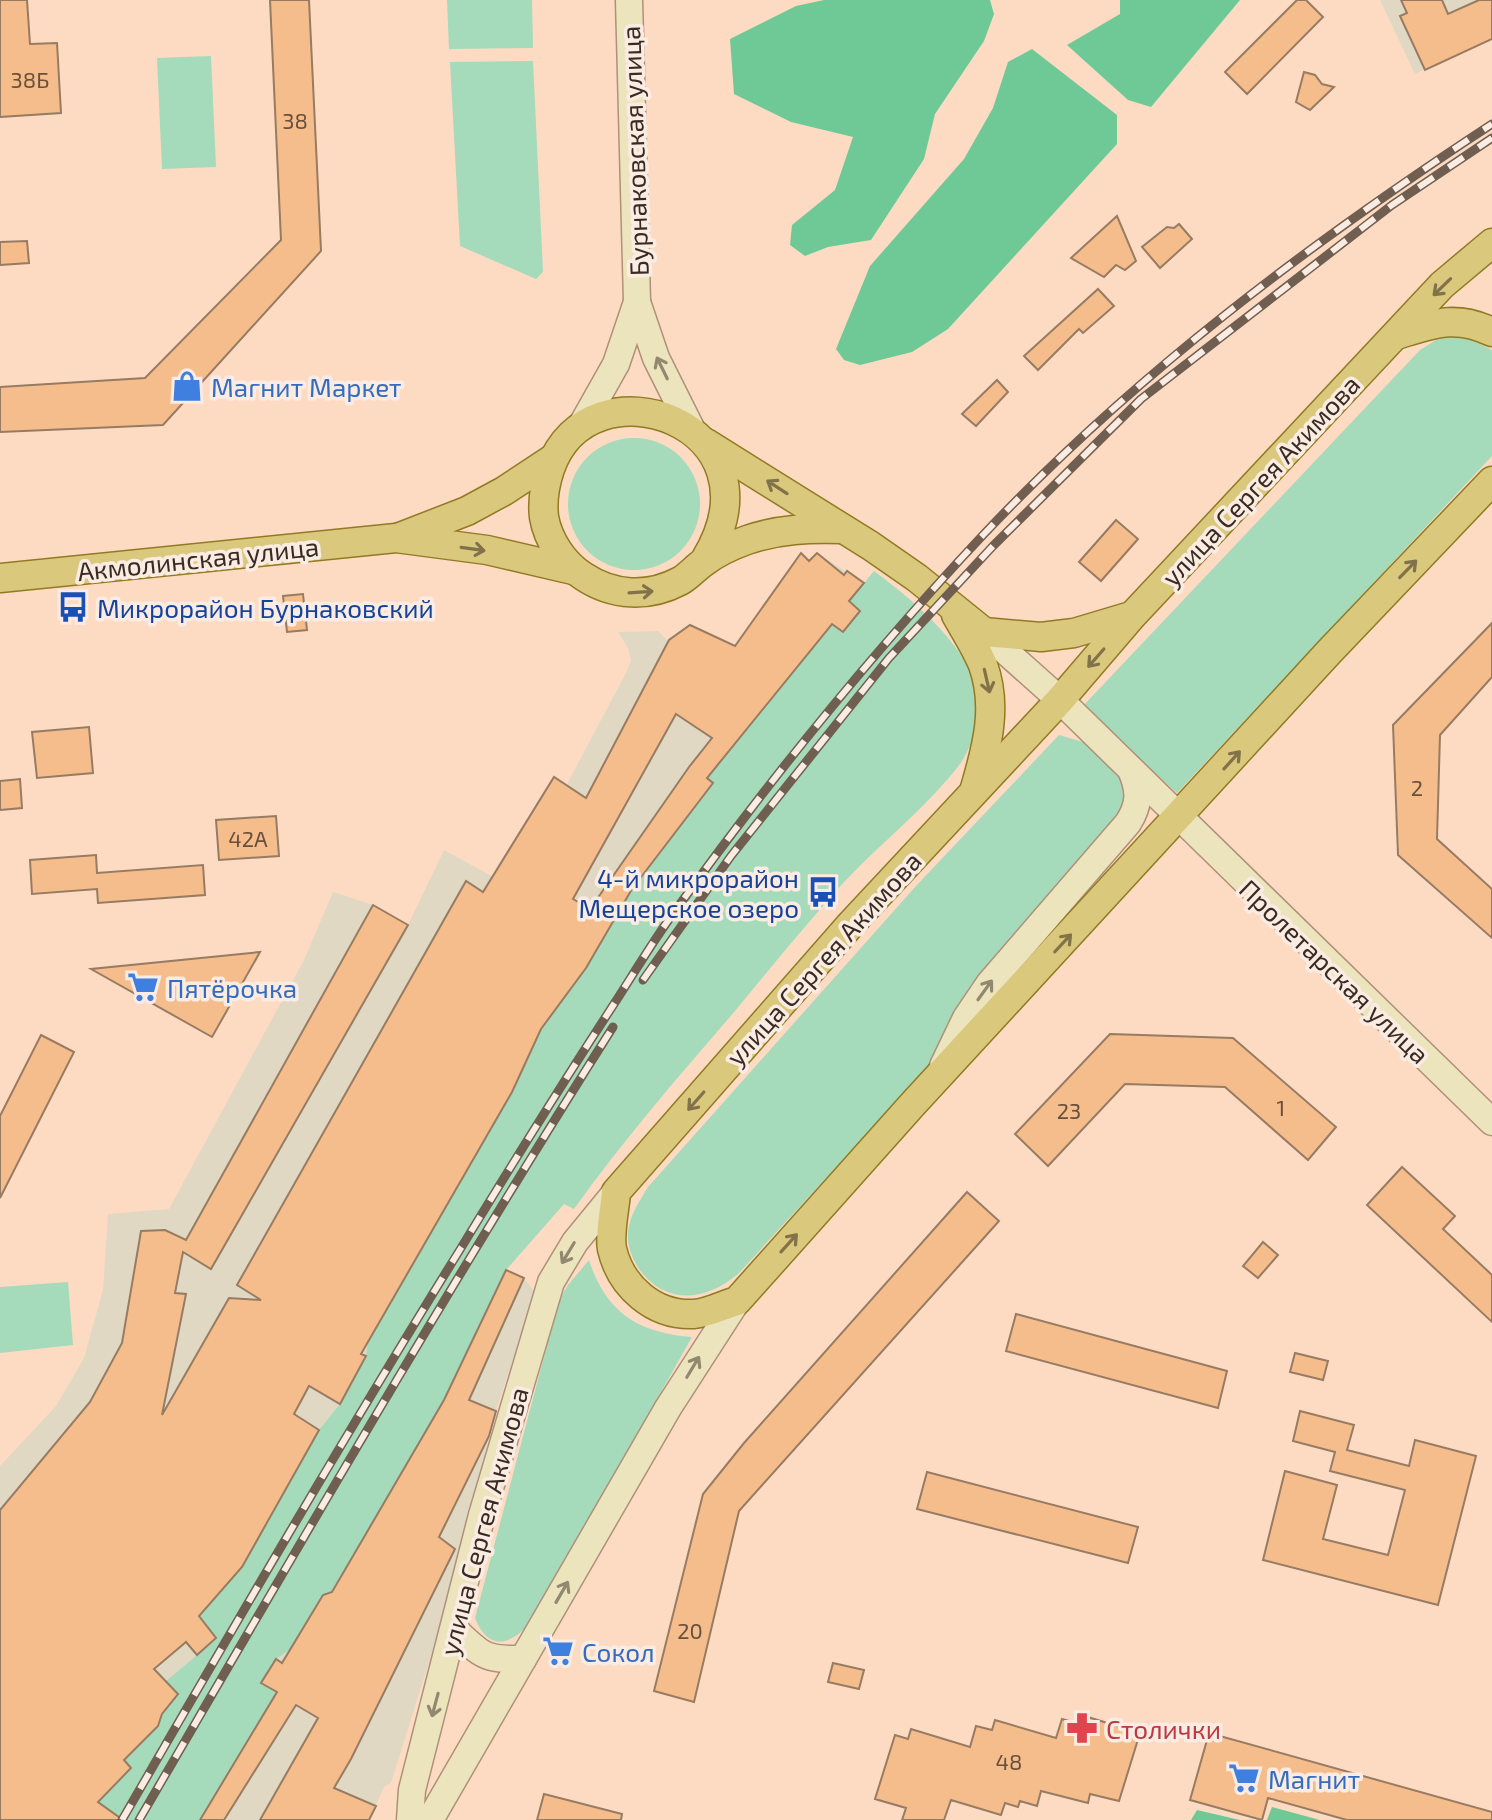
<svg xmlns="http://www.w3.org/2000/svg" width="1492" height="1820" viewBox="0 0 1492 1820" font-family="'Exo 2',sans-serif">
	<rect width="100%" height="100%" fill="#fddbc3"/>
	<g fill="#e0d8c3">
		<path d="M 1380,0 L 1492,0 L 1492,39 L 1415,74 Z"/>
		<path d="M 801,553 L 809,561 L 817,553 L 864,583 L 849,601 L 860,611 L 713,783 L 633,889 L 586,968 L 541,1029 L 512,1092 L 368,1341 L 366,1356 L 340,1404 L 319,1430 L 242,1567 L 200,1616 L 197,1655 L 166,1681 L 178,1694 L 162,1714 L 158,1726 L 124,1760 L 131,1768 L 99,1802 L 114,1813 L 0,1820 L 0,1466 L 56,1406 L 84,1358 L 103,1290 L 108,1214 L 169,1209 L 304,960 L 333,892 L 373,905 L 408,925 L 444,850 L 510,886 L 570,787 L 567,784 L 626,673 L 631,661 L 628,648 L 618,632 L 658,631 L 668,641 L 722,664 Z"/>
		<path d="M 506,1270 L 524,1278 L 535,1292 L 496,1411 L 459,1566 L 391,1783 L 384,1787 L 369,1820 L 200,1820 L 277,1693 L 261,1683 L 276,1659 L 291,1649 L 444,1400 Z"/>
	</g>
	<g fill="#a5daba">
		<path d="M 447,0 L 532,0 L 533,48 L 449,49 Z"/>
		<path d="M 211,56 L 216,167 L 162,169 L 157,58 Z"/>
		<path d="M 533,61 L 543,272 L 536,279 L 460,246 L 450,62 Z"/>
		<path d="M 1449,337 L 1465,337 L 1492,350 L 1492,456 L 1177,793 L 1082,707 L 1420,350 L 1436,340 Z"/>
		<circle cx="634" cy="504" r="66"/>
		<path d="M 874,571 C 912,599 980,655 979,706 C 978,724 971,749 960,764 C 924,811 876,846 837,890 C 802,929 769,970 735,1011 C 679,1076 624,1139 574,1209 L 564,1204 L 506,1270 L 444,1400 L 332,1592 L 323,1595 L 291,1649 L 276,1659 L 261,1683 L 277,1692 L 200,1820 L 109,1820 L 114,1813 L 98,1802 L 131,1768 L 124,1760 L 158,1726 L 162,1714 L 178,1694 L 166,1681 L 197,1655 L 199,1616 L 242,1567 L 319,1430 L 340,1404 L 366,1356 L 368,1341 L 512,1092 L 541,1029 L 586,968 L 632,889 L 712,783 L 707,778 L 832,624 L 843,631 L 860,611 L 849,601 Z"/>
		<path d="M 1059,735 L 1090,744 L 1120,772 L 1132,801 L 937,1057 L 738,1274 C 706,1301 666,1306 639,1269 C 632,1258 627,1246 628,1233 C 629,1216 639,1202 648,1187 L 916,886 Z"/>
		<path d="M 589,1260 C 606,1313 639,1333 692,1337 L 533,1619 C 514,1644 489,1654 475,1618 L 559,1300 L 568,1285 Z"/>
		<path d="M 68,1282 L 73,1345 L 0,1353 L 0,1287 Z"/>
	</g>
	<g fill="#6ec996">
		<path d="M 824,0 L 990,0 L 994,14 L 984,41 L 935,114 L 924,159 L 871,240 L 828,247 L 805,256 L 790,245 L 792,225 L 835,190 L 853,137 L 791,122 L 734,94 L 730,39 L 796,6 Z"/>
		<path d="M 1120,0 L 1240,0 L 1151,107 L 1128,100 L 1067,45 L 1120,14 Z"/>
		<path d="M 1032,49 L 1117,115 L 1117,144 L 948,329 L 912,352 L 860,365 L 844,360 L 836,349 L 870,266 L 964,159 L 993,108 L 1008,62 Z"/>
		<path d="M 1272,1807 L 1320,1820 L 1267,1820 Z"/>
		<path d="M 1197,1810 L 1240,1820 L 1191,1820 Z"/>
	</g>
	<g fill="#f6bd8c" stroke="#977b63" stroke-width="2" fill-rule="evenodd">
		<path d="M 0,0 L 27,0 L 30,44 L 57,43 L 61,113 L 0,117 Z"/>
		<path d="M 270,0 L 309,0 L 321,251 L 163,425 L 0,432 L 0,387 L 145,378 L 281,240 Z"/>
		<path d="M 1297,0 L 1306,0 L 1323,17 L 1247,94 L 1225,72 Z"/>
		<path d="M 1401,0 L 1442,0 L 1448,14 L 1479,0 L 1492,0 L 1492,39 L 1425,70 L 1400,16 L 1407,13 Z"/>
		<path d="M 1304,72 L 1315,75 L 1322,84 L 1334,87 L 1310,110 L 1296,102 Z"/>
		<path d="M 1117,216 L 1136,261 L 1125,270 L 1116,265 L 1104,277 L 1071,258 Z"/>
		<path d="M 1179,224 L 1192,239 L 1160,268 L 1142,247 L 1167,227 L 1174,228 Z"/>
		<path d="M 27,241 L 29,263 L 0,265 L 0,242 Z"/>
		<path d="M 1098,289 L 1114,306 L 1083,333 L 1079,329 L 1038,370 L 1024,356 Z"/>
		<path d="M 997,380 L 1008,392 L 976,426 L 962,414 Z"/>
		<path d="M 1116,520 L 1138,539 L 1101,581 L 1079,562 Z"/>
		<path d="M 801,553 L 809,561 L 817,553 L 844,575 L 847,571 L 864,583 L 849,601 L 860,611 L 843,632 L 832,624 L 707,778 L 713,783 L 632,889 L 586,968 L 541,1029 L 512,1092 L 361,1354 L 366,1356 L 340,1404 L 309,1386 L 294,1414 L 319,1430 L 242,1567 L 199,1616 L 216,1638 L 197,1655 L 186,1642 L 154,1669 L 178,1694 L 162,1714 L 158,1726 L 124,1760 L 131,1768 L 98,1802 L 123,1820 L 0,1820 L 0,1510 L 90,1402 L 122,1343 L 141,1231 L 165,1230 L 186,1240 L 373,905 L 408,925 L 211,1269 L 183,1252 L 175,1293 L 186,1294 L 162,1415 L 229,1298 L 261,1300 L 237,1285 L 466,881 L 483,892 L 554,777 L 586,798 L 669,640 L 690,625 L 735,646 ZM 676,714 L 712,738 L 689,767 L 590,909 L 573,899 Z"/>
		<path d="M 303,594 L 307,630 L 287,632 L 283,596 Z"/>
		<path d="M 1492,623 L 1492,677 L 1440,735 L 1437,839 L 1492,889 L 1492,938 L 1398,855 L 1393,725 Z"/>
		<path d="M 89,727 L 93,773 L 37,778 L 32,732 Z"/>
		<path d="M 20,779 L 22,808 L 0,810 L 0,781 Z"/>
		<path d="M 276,816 L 279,856 L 219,860 L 216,820 Z"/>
		<path d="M 96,855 L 97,873 L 203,865 L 205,895 L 98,903 L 97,889 L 32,894 L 30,860 Z"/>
		<path d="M 260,952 L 212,1037 L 91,969 Z"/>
		<path d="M 1110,1034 L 1233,1038 L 1336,1127 L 1308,1160 L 1225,1087 L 1125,1084 L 1048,1166 L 1015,1134 Z"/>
		<path d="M 41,1035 L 74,1052 L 0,1198 L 0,1116 Z"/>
		<path d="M 1402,1167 L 1455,1216 L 1443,1229 L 1492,1275 L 1492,1322 L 1367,1205 Z"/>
		<path d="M 967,1192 L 999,1221 L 739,1511 L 694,1702 L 654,1691 L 703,1494 L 744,1443 Z"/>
		<path d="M 1263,1242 L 1278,1255 L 1258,1278 L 1243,1266 Z"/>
		<path d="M 506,1270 L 524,1278 L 469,1400 L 496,1411 L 489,1436 L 439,1537 L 455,1549 L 351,1759 L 334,1788 L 376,1806 L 369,1820 L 260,1820 L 318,1718 L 296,1705 L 224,1820 L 200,1820 L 277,1692 L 261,1683 L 276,1659 L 282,1663 L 323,1595 L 332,1592 L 444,1400 Z"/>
		<path d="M 1016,1314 L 1227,1371 L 1218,1408 L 1006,1351 Z"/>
		<path d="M 1295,1353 L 1328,1361 L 1323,1380 L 1290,1372 Z"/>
		<path d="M 1300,1411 L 1354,1425 L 1347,1450 L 1409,1466 L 1415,1440 L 1476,1456 L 1438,1605 L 1263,1560 L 1285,1471 L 1337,1485 L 1323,1539 L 1388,1555 L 1405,1490 L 1330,1471 L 1335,1452 L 1293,1441 Z"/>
		<path d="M 927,1472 L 1138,1527 L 1128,1563 L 917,1509 Z"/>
		<path d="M 833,1663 L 864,1670 L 859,1689 L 828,1682 Z"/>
		<path d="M 1078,1714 L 1140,1733 L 1119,1801 L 1090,1794 L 1088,1803 L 1041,1791 L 1037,1806 L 1020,1801 L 1018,1807 L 1005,1803 L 1001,1815 L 951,1800 L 944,1820 L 902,1820 L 906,1808 L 875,1799 L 895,1735 L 908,1739 L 911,1729 L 970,1747 L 976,1726 L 992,1730 L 995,1720 L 1056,1738 L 1062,1719 L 1076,1723 Z"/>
		<path d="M 1209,1733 L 1492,1812 L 1492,1820 L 1347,1820 L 1268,1798 L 1262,1820 L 1190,1800 Z"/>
		<path d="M 544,1794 L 622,1814 L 621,1820 L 537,1820 Z"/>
	</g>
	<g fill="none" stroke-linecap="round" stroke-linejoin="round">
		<defs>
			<g id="secondary">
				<path d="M 637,302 L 656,358 L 693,432"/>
				<path d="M 580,428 L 616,364 L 637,302 L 629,0"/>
				<path d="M 984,632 L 1060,700 L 1492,1122"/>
				<path d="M 943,1066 L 966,1018 L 989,984 L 1128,823 C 1140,804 1140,791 1131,770"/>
				<path d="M 455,1630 C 482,1656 485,1660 523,1659"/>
				<path d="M 410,1820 L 412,1790 L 482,1515 L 551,1282 L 575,1242 L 616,1192"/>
				<path d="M 430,1820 L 668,1408 L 737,1301"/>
			</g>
			<g id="primary">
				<path d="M 1492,243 L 1442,285 L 1132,616 L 1060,700 L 851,924 L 616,1192 C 615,1209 609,1232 612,1249 C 621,1287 654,1316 694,1314 C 708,1313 723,1305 737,1301 L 912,1105 L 1329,652 L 1492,481"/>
				<path d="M 1396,335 C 1433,324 1455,314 1492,332"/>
				<path d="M 706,443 L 871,546 L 917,578 L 984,632 L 1041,637 L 1074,633 L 1131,616"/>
				<path d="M 400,537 L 467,511 L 504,491 L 554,458"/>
				<path d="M 705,560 C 788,424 589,355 550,469 C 545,484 542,500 544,517 C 548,540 563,563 583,576 C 613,596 648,598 680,581 C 689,576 695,568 704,562 C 716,553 733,545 747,540 C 779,529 809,528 843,529"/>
				<path d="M 0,578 L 396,538 L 487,550 L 573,570"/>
				<path d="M 956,615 C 965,631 976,648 983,665 C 998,707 987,747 975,788"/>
			</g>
		</defs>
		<use href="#secondary" stroke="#af9079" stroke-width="29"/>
		<use href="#primary" stroke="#917a23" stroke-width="31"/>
		<use href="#secondary" stroke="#ece4bd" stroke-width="26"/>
		<use href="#primary" stroke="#dac87c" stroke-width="28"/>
		<defs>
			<g id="rail">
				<path d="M 643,980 L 731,856 L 889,658 L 993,546 L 1141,399 L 1392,205 L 1492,138"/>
				<path d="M 122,1820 C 233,1628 344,1437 461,1248 C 511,1166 562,1084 614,1004 C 634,973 653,941 675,911 C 770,779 873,652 984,534 C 1134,375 1310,243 1492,124"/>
				<path d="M 139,1820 C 294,1554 448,1287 613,1027"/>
			</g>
		</defs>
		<use href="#rail" stroke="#705e50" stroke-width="9"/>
		<use href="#rail" stroke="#faece3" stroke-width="6" stroke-dasharray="18" stroke-linecap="butt"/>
	</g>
	<defs><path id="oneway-shaft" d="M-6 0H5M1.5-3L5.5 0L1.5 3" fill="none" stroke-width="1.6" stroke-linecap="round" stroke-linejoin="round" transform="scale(2)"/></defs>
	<g stroke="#81724a">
		<use href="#oneway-shaft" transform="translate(1442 287) rotate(136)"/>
		<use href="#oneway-shaft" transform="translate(777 487) rotate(-147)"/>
		<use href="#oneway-shaft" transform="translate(473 549) rotate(8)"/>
		<use href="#oneway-shaft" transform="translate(1408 569) rotate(-46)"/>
		<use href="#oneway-shaft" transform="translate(641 592) rotate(-4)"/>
		<use href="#oneway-shaft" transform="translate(1096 658) rotate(131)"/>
		<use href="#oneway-shaft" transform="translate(987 681) rotate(77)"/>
		<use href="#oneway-shaft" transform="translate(1232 760) rotate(-48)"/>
		<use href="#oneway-shaft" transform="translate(1063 943) rotate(-47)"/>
		<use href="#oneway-shaft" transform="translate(696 1101) rotate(131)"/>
		<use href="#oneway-shaft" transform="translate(789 1243) rotate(-48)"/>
	</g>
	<g stroke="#928870">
		<use href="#oneway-shaft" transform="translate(662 368) rotate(-116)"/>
		<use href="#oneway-shaft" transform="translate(985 990) rotate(-54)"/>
		<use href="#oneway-shaft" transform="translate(568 1253) rotate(121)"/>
		<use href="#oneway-shaft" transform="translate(693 1367) rotate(-59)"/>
		<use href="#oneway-shaft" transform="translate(562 1592) rotate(-60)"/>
		<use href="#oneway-shaft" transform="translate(435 1705) rotate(105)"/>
	</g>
	<defs>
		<symbol id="shop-bare" viewBox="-9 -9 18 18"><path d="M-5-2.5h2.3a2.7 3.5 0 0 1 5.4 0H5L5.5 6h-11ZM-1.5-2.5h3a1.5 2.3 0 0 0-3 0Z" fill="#3f7fe0" stroke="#faece3" stroke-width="2.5" paint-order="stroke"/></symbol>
		<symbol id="bus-bare" viewBox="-9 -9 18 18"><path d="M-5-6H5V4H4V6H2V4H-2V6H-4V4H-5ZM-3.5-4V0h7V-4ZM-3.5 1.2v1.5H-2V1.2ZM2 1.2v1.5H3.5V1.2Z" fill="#1a4fb4" stroke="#faece3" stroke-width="2.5" paint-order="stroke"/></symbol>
		<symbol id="supermarket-bare" viewBox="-9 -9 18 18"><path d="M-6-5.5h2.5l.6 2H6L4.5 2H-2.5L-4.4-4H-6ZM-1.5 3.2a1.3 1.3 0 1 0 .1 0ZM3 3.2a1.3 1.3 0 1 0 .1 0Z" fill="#3f7fe0" stroke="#faece3" stroke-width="2.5" paint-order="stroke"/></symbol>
		<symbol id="pharmacy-bare" viewBox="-9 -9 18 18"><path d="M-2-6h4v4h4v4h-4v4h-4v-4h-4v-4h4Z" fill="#e0444e" stroke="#faece3" stroke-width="2.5" paint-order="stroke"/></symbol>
	</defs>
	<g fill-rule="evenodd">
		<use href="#shop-bare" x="165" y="364" width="44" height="44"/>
		<use href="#bus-bare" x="51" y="585" width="44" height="44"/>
		<use href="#bus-bare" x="801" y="870" width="44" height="44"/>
		<use href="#supermarket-bare" x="121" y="965" width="44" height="44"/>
		<use href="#supermarket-bare" x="536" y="1629" width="44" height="44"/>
		<use href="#pharmacy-bare" x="1060" y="1706" width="44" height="44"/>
		<use href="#supermarket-bare" x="1222" y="1756" width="44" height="44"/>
	</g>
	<g text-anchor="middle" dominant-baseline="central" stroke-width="7" stroke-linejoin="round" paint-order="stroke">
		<g font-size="22" fill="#68503c">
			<text x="30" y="79">38Б</text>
			<text x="295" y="120">38</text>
			<text x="1417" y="787">2</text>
			<text x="248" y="838">42А</text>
			<text x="1281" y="1107">1</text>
			<text x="1069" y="1110">23</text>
			<text x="690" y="1630">20</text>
			<text x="1009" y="1761">48</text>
		</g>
		<g font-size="26" fill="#382c22" stroke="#faece3">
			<text transform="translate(634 151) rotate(-92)">Бурнаковская улица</text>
			<text transform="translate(1260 480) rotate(-47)">улица Сергея Акимова</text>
			<text transform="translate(198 558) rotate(-6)">Акмолинская улица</text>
			<text transform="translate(823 958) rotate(-48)">улица Сергея Акимова</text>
			<text transform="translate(1335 971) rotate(44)">Пролетарская улица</text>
			<text transform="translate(483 1521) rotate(-75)">улица Сергея Акимова</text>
		</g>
		<g font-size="26" fill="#366cbe" stroke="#faece3" text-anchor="start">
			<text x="211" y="386">Магнит Маркет</text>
			<text x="167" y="987">Пятёрочка</text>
			<text x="582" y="1651">Сокол</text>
			<text x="1268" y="1778">Магнит</text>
		</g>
		<g font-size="26" fill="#164399" stroke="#faece3" text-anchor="start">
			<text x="97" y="607">Микрорайон Бурнаковский</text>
			<text x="799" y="877" text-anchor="end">4-й микрорайон<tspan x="799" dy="30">Мещерское озеро</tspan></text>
		</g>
		<g font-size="26" fill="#be3a42" stroke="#faece3" text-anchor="start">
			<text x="1106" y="1728">Столички</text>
		</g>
	</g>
</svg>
